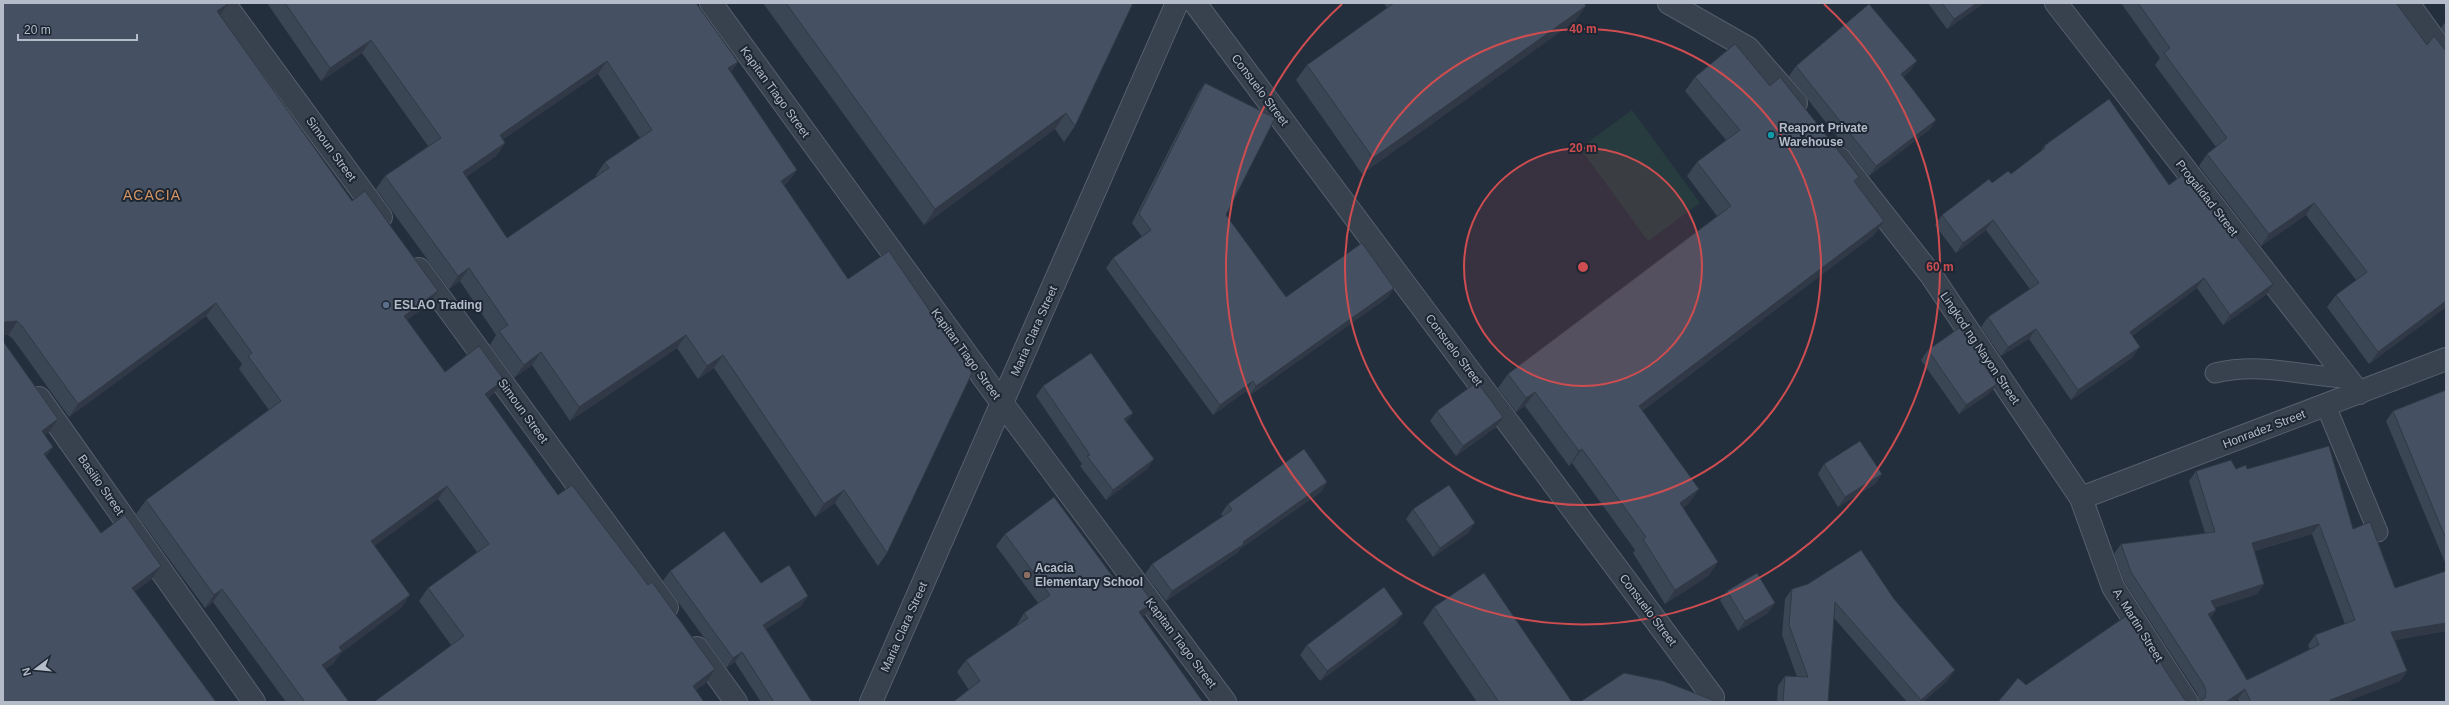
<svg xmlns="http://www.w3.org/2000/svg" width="2449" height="705" viewBox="0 0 2449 705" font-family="Helvetica,sans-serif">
	<rect width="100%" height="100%" fill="#242f3e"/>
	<path fill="#263c3f" d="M 1632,110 L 1700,203 L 1648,241 L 1580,148 Z"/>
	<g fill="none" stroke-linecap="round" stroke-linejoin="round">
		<defs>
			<g id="service">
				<path d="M 2215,373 C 2263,362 2300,376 2347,378"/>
				<path d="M 2326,406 L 2378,532"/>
			</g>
			<g id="minor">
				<path d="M 224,3 L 381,217"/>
				<path d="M 711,3 L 1002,403 L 1225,702"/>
				<path d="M 1195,3 L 1713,697"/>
				<path d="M 1669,3 L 1748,48 L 1796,103"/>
				<path d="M 2056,3 L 2359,393"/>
				<path d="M 2408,3 L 2446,56"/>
				<path d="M 1839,158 L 1931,275 L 2081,498 L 2113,587 L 2187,702"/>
				<path d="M 419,269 L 667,607"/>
				<path d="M 39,398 L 254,702"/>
				<path d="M 2081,498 L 2446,359"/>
				<path d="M 697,648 L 736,702"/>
				<path d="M 871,702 L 1177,3"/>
			</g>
		</defs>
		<use href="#service" stroke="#565f6c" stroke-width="21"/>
		<use href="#minor" stroke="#565f6c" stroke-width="24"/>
		<use href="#service" stroke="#38414e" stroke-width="19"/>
		<use href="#minor" stroke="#38414e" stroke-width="22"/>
	</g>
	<g fill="#3b4654" fill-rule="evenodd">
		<path d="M 267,3 L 696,3 L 738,62 L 731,72 L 797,170 L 787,183 L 784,185 L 887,553 L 878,566 L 835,503 L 815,517 L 714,368 L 698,379 L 677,348 L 570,421 L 532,365 L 514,378 L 490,345 L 496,335 L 460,281 L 449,289 L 376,189 L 385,176 L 428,146 L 362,53 L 321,81 ZM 598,74 L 640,138 L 605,162 L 596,175 L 597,177 L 507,238 L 466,177 L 496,156 L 505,143 L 503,139 Z"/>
		<path d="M 763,3 L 1133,3 L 1075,126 L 1064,142 L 1055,129 L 924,225 Z"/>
		<path d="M 1384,3 L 1584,3 L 1586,6 L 1575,21 L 1362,174 L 1296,80 L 1307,65 L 1387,8 Z"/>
		<path d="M 1928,3 L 1984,3 L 1947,29 Z"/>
		<path d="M 2121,3 L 2396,3 L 2427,45 L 2446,51 L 2446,307 L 2369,364 L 2327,307 L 2336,295 L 2356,280 L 2306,215 L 2261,246 L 2199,166 L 2207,154 L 2216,147 L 2155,65 L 2160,58 Z"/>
		<path d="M 220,15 L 352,201 L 438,291 L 429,304 L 407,320 L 445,372 L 494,393 L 488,398 L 558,495 L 706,683 L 696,690 L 451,645 L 419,601 L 428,588 L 477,552 L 438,499 L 374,546 L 410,595 L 401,608 L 341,653 L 333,664 L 325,669 L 349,702 L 286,702 L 213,602 L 205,608 L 136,514 L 146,500 L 269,410 L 239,369 L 242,364 L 206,316 L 69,417 L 13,339 L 8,335 Z"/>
		<path d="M 2446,21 L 2446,35 L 2441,28 Z"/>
		<path d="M 1796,66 L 1910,71 L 1903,77 L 1936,120 L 1929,130 L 1869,176 L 1789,76 Z"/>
		<path d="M 1695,77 L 1770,86 L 1859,177 L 1855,183 L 1884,221 L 1874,235 L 1642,411 L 1699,489 L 1689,503 L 1683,508 L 1718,562 L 1708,576 L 1665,604 L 1633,553 L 1635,550 L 1572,463 L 1569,466 L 1525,406 L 1516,412 L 1498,388 L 1508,374 L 1717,216 L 1687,176 L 1697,162 L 1726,140 L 1685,91 Z"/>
		<path d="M 1205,83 L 1226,215 L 1286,297 L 1394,288 L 1387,298 L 1249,396 L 1246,391 L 1213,415 L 1106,268 L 1113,258 L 1142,237 L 1132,223 L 1198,93 Z"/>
		<path d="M 2044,146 L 2169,185 L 2267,294 L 2223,325 L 2197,288 L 2132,336 L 2133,357 L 2071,400 L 2029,339 L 2001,356 L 1981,327 L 1988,317 L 2030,289 L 1986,230 L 1956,253 L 1935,225 L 1942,215 L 1992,183 L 2011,174 L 2040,152 Z"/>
		<path d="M 1928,350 L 1987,360 L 1984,364 L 1990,393 L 1959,414 L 1921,360 Z"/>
		<path d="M 1043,386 L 1133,413 L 1126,422 L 1154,459 L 1147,469 L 1106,500 L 1080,466 L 1082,464 L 1036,396 Z"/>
		<path d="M 2446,390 L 2446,565 L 2386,421 L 2393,411 Z"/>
		<path d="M 1437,411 L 1496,427 L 1456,456 L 1430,421 Z"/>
		<path d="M 1824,464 L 1882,474 L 1875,484 L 1838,507 L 1818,474 Z"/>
		<path d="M 2236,469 L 2247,469 L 2353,529 L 2395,588 L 2446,571 L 2446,631 L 2395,640 L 2407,671 L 2400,681 L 2345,702 L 2239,702 L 2238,699 L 2233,702 L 2199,702 L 2198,695 L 2124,581 L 2114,554 L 2121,544 L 2205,533 L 2189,481 L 2196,471 ZM 2312,534 L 2345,624 L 2315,635 L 2308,645 L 2310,649 L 2247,680 L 2210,618 L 2216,610 L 2214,608 L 2257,594 L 2264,584 L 2254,551 Z"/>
		<path d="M 1327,482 L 1321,492 L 1240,549 L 1237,553 L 1166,601 L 1145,574 L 1152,564 L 1223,517 L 1221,514 L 1228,504 Z"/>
		<path d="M 1413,509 L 1468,533 L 1433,557 L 1406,519 Z"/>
		<path d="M 1005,534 L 1119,585 L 1145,615 L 969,690 L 957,672 L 966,660 L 1016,626 L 1024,613 L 1038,603 L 996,546 Z"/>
		<path d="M 670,571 L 761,583 L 808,596 L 801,606 L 766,629 L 812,702 L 761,702 L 735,662 L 726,668 L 663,581 Z"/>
		<path d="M 1792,589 L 1894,599 L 1948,680 L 1923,702 L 1907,702 L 1834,618 L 1828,702 L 1777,702 L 1778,686 L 1785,676 L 1797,677 L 1782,635 L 1785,599 Z"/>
		<path d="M 1727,591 L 1768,613 L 1738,631 L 1720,600 Z"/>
		<path d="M 1434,607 L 1572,702 L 1477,702 L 1423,623 Z"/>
		<path d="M 1396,624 L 1320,681 L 1300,655 L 1307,645 Z"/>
	</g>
	<g fill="#303945">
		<path d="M 1977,3 L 1984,3 L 1947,29 L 1954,19 Z"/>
		<path d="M 228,4 L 219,17 L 217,11 Z"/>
		<path d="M 1586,6 L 1575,21 L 1362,174 L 1373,158 Z"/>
		<path d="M 371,40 L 362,53 L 321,81 L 330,68 Z"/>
		<path d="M 607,61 L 598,74 L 491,148 L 500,135 Z"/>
		<path d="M 1917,61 L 1910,71 L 1894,84 L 1901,74 Z"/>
		<path d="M 738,62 L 728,75 L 728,68 Z"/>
		<path d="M 1066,113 L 1055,129 L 924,225 L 935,209 Z"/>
		<path d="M 1936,120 L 1929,130 L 1869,176 L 1876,166 Z"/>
		<path d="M 505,143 L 496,156 L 454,185 L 463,172 Z"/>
		<path d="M 797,170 L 787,183 L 771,194 L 781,181 Z"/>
		<path d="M 2314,203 L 2306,215 L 2261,246 L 2269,234 Z"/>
		<path d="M 1993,220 L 1986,230 L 1956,253 L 1963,243 Z"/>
		<path d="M 1884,221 L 1874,235 L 1628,421 L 1639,406 Z"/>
		<path d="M 469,268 L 460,281 L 449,289 L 458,276 Z"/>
		<path d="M 2204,278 L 2197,288 L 2123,342 L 2130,332 Z"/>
		<path d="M 2273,284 L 2267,294 L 2223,325 L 2230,315 Z"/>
		<path d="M 1394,288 L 1387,298 L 1249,396 L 1256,386 Z"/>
		<path d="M 438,291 L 429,304 L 395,329 L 404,316 Z"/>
		<path d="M 2446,301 L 2446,307 L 2369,364 L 2378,352 Z"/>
		<path d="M 216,303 L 206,316 L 69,417 L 78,404 Z"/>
		<path d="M 17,321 L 8,335 L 3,335 L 3,325 L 5,322 Z"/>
		<path d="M 2036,329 L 2029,339 L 2001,356 L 2008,347 Z"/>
		<path d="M 686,335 L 677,348 L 570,421 L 579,407 Z"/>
		<path d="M 2140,347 L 2133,357 L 2071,400 L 2078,390 Z"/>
		<path d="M 541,352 L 532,365 L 514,378 L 524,365 Z"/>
		<path d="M 723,355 L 714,368 L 698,379 L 707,366 Z"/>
		<path d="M 504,380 L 494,393 L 476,407 L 485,394 Z"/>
		<path d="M 1253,381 L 1246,391 L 1213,415 L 1220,405 Z"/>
		<path d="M 1997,384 L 1990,393 L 1959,414 L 1966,405 Z"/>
		<path d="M 1535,392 L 1525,406 L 1516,412 L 1526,398 Z"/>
		<path d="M 1133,413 L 1126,423 L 1124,419 Z"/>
		<path d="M 1503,417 L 1496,427 L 1456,456 L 1463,446 Z"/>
		<path d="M 58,419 L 49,432 L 33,444 L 42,431 Z"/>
		<path d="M 53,447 L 44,460 L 44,454 Z"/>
		<path d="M 1582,449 L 1572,463 L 1569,466 L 1579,451 Z"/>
		<path d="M 1154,459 L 1147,469 L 1106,500 L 1113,490 Z"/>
		<path d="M 1882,474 L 1875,484 L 1838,507 L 1845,497 Z"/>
		<path d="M 1327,482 L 1321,492 L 1240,549 L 1237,553 L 1166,601 L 1172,591 Z"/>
		<path d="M 447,486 L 438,499 L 362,555 L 371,541 Z"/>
		<path d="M 1699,489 L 1689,503 L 1670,518 L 1680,503 Z"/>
		<path d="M 844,490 L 835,503 L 815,517 L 824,504 Z"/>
		<path d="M 1475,523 L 1468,533 L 1433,557 L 1440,548 Z"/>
		<path d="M 2319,524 L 2312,534 L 2245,553 L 2252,543 Z"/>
		<path d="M 1718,562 L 1708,576 L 1665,604 L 1675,590 Z"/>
		<path d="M 161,566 L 152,579 L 123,601 L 132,588 Z"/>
		<path d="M 2264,584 L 2257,594 L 2204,611 L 2211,601 Z"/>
		<path d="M 222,589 L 213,602 L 205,608 L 214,595 Z"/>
		<path d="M 410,595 L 401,608 L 341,653 L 333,664 L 313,678 L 322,665 L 339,647 Z"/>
		<path d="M 808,596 L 801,606 L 756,635 L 763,625 Z"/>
		<path d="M 1153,603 L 1145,615 L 1131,625 L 1139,612 Z"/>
		<path d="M 1775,603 L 1768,613 L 1738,631 L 1745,621 Z"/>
		<path d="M 2216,610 L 2209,620 L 2208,614 Z"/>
		<path d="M 1403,614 L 1396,624 L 1320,681 L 1327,671 Z"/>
		<path d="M 2446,623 L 2446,631 L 2384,642 L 2391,632 Z"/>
		<path d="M 742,652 L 735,662 L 726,668 L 733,658 Z"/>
		<path d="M 715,669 L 706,683 L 684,699 L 693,686 Z"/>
		<path d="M 1955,670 L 1948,680 L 1923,702 L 1920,702 L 1921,700 Z"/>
		<path d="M 2407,671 L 2400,681 L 2345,702 L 2329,702 L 2330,700 Z"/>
		<path d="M 2245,689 L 2238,699 L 2233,702 L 2226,702 Z"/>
	</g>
	<g fill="#455162" stroke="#303945" fill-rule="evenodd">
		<path d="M 3,3 L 227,3 L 228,4 L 217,11 L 352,201 L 365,191 L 438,291 L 404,316 L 445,372 L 479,346 L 504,380 L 485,394 L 558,495 L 572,485 L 648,585 L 652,582 L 715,669 L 693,686 L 704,702 L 374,702 L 464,636 L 428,588 L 489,544 L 447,486 L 371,541 L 410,595 L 339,647 L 342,651 L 322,665 L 349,702 L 305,702 L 222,589 L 214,595 L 146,500 L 281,401 L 248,356 L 252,353 L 216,303 L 78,404 L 22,326 L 17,321 L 5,322 L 3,325 Z"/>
		<path d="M 285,3 L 696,3 L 738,62 L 728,68 L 797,170 L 781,181 L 848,279 L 889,251 L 972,373 L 887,553 L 844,490 L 824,504 L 723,355 L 707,366 L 686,335 L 579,407 L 541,352 L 524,365 L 499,331 L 508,325 L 469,268 L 458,276 L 385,176 L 441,138 L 371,40 L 330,68 ZM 607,61 L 652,130 L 605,162 L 609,168 L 507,238 L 463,172 L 505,143 L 500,135 Z"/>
		<path d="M 786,3 L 1133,3 L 1075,126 L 1066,113 L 935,209 Z"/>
		<path d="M 1394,3 L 1584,3 L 1586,6 L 1373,158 L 1307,65 Z"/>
		<path d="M 1942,3 L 1977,3 L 1954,19 Z"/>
		<path d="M 2138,3 L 2396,3 L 2427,45 L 2434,36 L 2446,51 L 2446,301 L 2378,352 L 2336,295 L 2367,272 L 2314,203 L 2269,234 L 2207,154 L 2227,138 L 2164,53 L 2170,48 Z"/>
		<path d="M 1869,4 L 1917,61 L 1901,74 L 1936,120 L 1876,166 L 1796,66 Z"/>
		<path d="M 1735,44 L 1770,86 L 1780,77 L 1792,92 L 1859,177 L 1854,181 L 1884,221 L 1639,406 L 1699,489 L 1680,503 L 1718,562 L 1675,590 L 1643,539 L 1646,537 L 1582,449 L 1579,451 L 1535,392 L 1526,398 L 1508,374 L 1731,206 L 1697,162 L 1740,130 L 1695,77 Z"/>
		<path d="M 1205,83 L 1275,118 L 1226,215 L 1286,297 L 1362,243 L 1394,288 L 1256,386 L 1253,381 L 1220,405 L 1113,258 L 1151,230 L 1139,214 Z"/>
		<path d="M 2109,99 L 2169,185 L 2186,172 L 2273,284 L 2230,315 L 2204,278 L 2130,332 L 2140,347 L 2078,390 L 2036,329 L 2008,347 L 1988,317 L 2039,283 L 1993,220 L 1963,243 L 1942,215 L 1989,179 L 1992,183 L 2008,171 L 2011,174 L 2045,148 L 2044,146 Z"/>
		<path d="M 1962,326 L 1987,360 L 1982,362 L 1997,384 L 1966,405 L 1928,350 Z"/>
		<path d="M 3,341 L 58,419 L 42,431 L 53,447 L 44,454 L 101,533 L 125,515 L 161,566 L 132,588 L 216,702 L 3,702 Z"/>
		<path d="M 1091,353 L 1133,413 L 1124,419 L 1154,459 L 1113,490 L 1087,456 L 1090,455 L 1043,386 Z"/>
		<path d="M 1477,382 L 1503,417 L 1463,446 L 1437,411 Z"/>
		<path d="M 2446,390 L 2446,539 L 2393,411 Z"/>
		<path d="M 1860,441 L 1882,474 L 1845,497 L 1824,464 Z"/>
		<path d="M 2329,446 L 2353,529 L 2370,522 L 2395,588 L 2446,571 L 2446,623 L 2391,632 L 2407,671 L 2330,700 L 2331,702 L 2251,702 L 2245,689 L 2226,702 L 2199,702 L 2205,698 L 2206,692 L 2204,685 L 2131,572 L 2121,544 L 2215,532 L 2196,471 L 2231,460 L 2236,469 L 2246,465 L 2247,469 ZM 2319,524 L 2355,620 L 2315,635 L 2319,645 L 2247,680 L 2208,614 L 2216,610 L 2211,601 L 2264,584 L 2252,543 Z"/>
		<path d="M 1304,449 L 1327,482 L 1243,542 L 1244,544 L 1172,591 L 1152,564 L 1232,510 L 1228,504 Z"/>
		<path d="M 1449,485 L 1475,523 L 1440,548 L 1413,509 Z"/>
		<path d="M 1054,497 L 1119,585 L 1133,575 L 1153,603 L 1139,612 L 1203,702 L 953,702 L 980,681 L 966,660 L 1028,618 L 1024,613 L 1050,595 L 1005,534 Z"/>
		<path d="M 724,531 L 761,583 L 789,565 L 808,596 L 763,625 L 812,702 L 774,702 L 742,652 L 733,658 L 670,571 Z"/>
		<path d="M 1861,550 L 1894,599 L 1955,670 L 1921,700 L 1835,602 L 1828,702 L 1783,702 L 1785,676 L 1808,677 L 1789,625 L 1792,589 L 1808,584 Z"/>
		<path d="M 1484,573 L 1572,702 L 1499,702 L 1434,607 Z"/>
		<path d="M 1757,573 L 1775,603 L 1745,621 L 1727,591 Z"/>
		<path d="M 1384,587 L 1403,614 L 1327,671 L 1307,645 Z"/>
		<path d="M 2129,614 L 2184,699 L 2190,702 L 2125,702 L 2124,701 L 2123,702 L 1998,702 L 2018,678 L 2026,685 Z"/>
		<path d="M 1624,673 L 1663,681 L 1718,702 L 1580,702 Z"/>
	</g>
	<circle cx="1583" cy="267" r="119" fill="#ce4d50" fill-opacity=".12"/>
	<g fill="none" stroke="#ce4d50" stroke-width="2">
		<circle cx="1583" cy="267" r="119"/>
		<circle cx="1583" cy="267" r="238"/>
		<path d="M1824 4A357 357 0 1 1 1342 4"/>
	</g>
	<circle fill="#0f9aa8" stroke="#1d2633" stroke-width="1.5" cx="1771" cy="135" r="4"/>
	<circle fill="#5c6f8a" stroke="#1d2633" stroke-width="1.5" cx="386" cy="305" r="4"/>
	<circle fill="#8d6e63" stroke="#1d2633" stroke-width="1.5" cx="1027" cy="575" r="4"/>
	<g text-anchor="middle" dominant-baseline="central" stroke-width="4" stroke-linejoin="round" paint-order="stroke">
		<g font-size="12" fill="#b4bcc9" stroke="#1d2633">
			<text transform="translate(1260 90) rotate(53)">Consuelo Street</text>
			<text transform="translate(775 92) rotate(54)">Kapitan Tiago Street</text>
			<text transform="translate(331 149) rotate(54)">Simoun Street</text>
			<text transform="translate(2207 198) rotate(52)">Progalidad Street</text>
			<text transform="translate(1034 331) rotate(-66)">Maria Clara Street</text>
			<text transform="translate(1980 348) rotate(56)">Lingkod ng Nayon Street</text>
			<text transform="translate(1454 350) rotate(53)">Consuelo Street</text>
			<text transform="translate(966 354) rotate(54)">Kapitan Tiago Street</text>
			<text transform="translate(523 411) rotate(54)">Simoun Street</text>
			<text transform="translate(2264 429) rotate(-21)">Honradez Street</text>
			<text transform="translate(101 485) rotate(55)">Basilio Street</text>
			<text transform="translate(1648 610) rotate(53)">Consuelo Street</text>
			<text transform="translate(2138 625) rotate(58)">A. Martin Street</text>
			<text transform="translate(904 627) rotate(-66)">Maria Clara Street</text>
			<text transform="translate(1181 643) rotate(53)">Kapitan Tiago Street</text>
		</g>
		<g font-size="12" font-weight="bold" fill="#b4bcc9" stroke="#1d2633" text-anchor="start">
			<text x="1779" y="128">Reaport Private<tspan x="1779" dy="14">Warehouse</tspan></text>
			<text x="394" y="305">ESLAO Trading</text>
			<text x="1035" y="568">Acacia<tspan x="1035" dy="14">Elementary School</tspan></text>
		</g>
		<g font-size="14" letter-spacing="1" fill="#d59563" stroke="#1d2633">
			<text x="152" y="195">ACACIA</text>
		</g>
	</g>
	<circle cx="1583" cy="267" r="6" fill="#ce4d50" stroke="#1d2633" stroke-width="2"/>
	<g font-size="12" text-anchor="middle" font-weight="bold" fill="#ce4d50" stroke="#1d2633" stroke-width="4" stroke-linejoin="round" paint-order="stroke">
		<text x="1583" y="33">40 m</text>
		<text x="1583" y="152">20 m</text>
		<text x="1940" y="271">60 m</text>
	</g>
	<rect width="2449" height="705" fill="none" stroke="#b4bcc9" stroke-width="8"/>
	<g transform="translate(36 669) rotate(254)" stroke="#1d2633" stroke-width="3" paint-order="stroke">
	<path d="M0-3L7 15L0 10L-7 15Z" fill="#b4bcc9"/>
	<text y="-6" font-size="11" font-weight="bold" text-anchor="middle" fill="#b4bcc9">N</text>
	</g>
	<path d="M18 34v6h119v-6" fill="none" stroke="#b4bcc9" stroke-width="2"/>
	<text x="24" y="34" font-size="12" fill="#b4bcc9" stroke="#1d2633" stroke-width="3" paint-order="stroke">20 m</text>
</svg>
